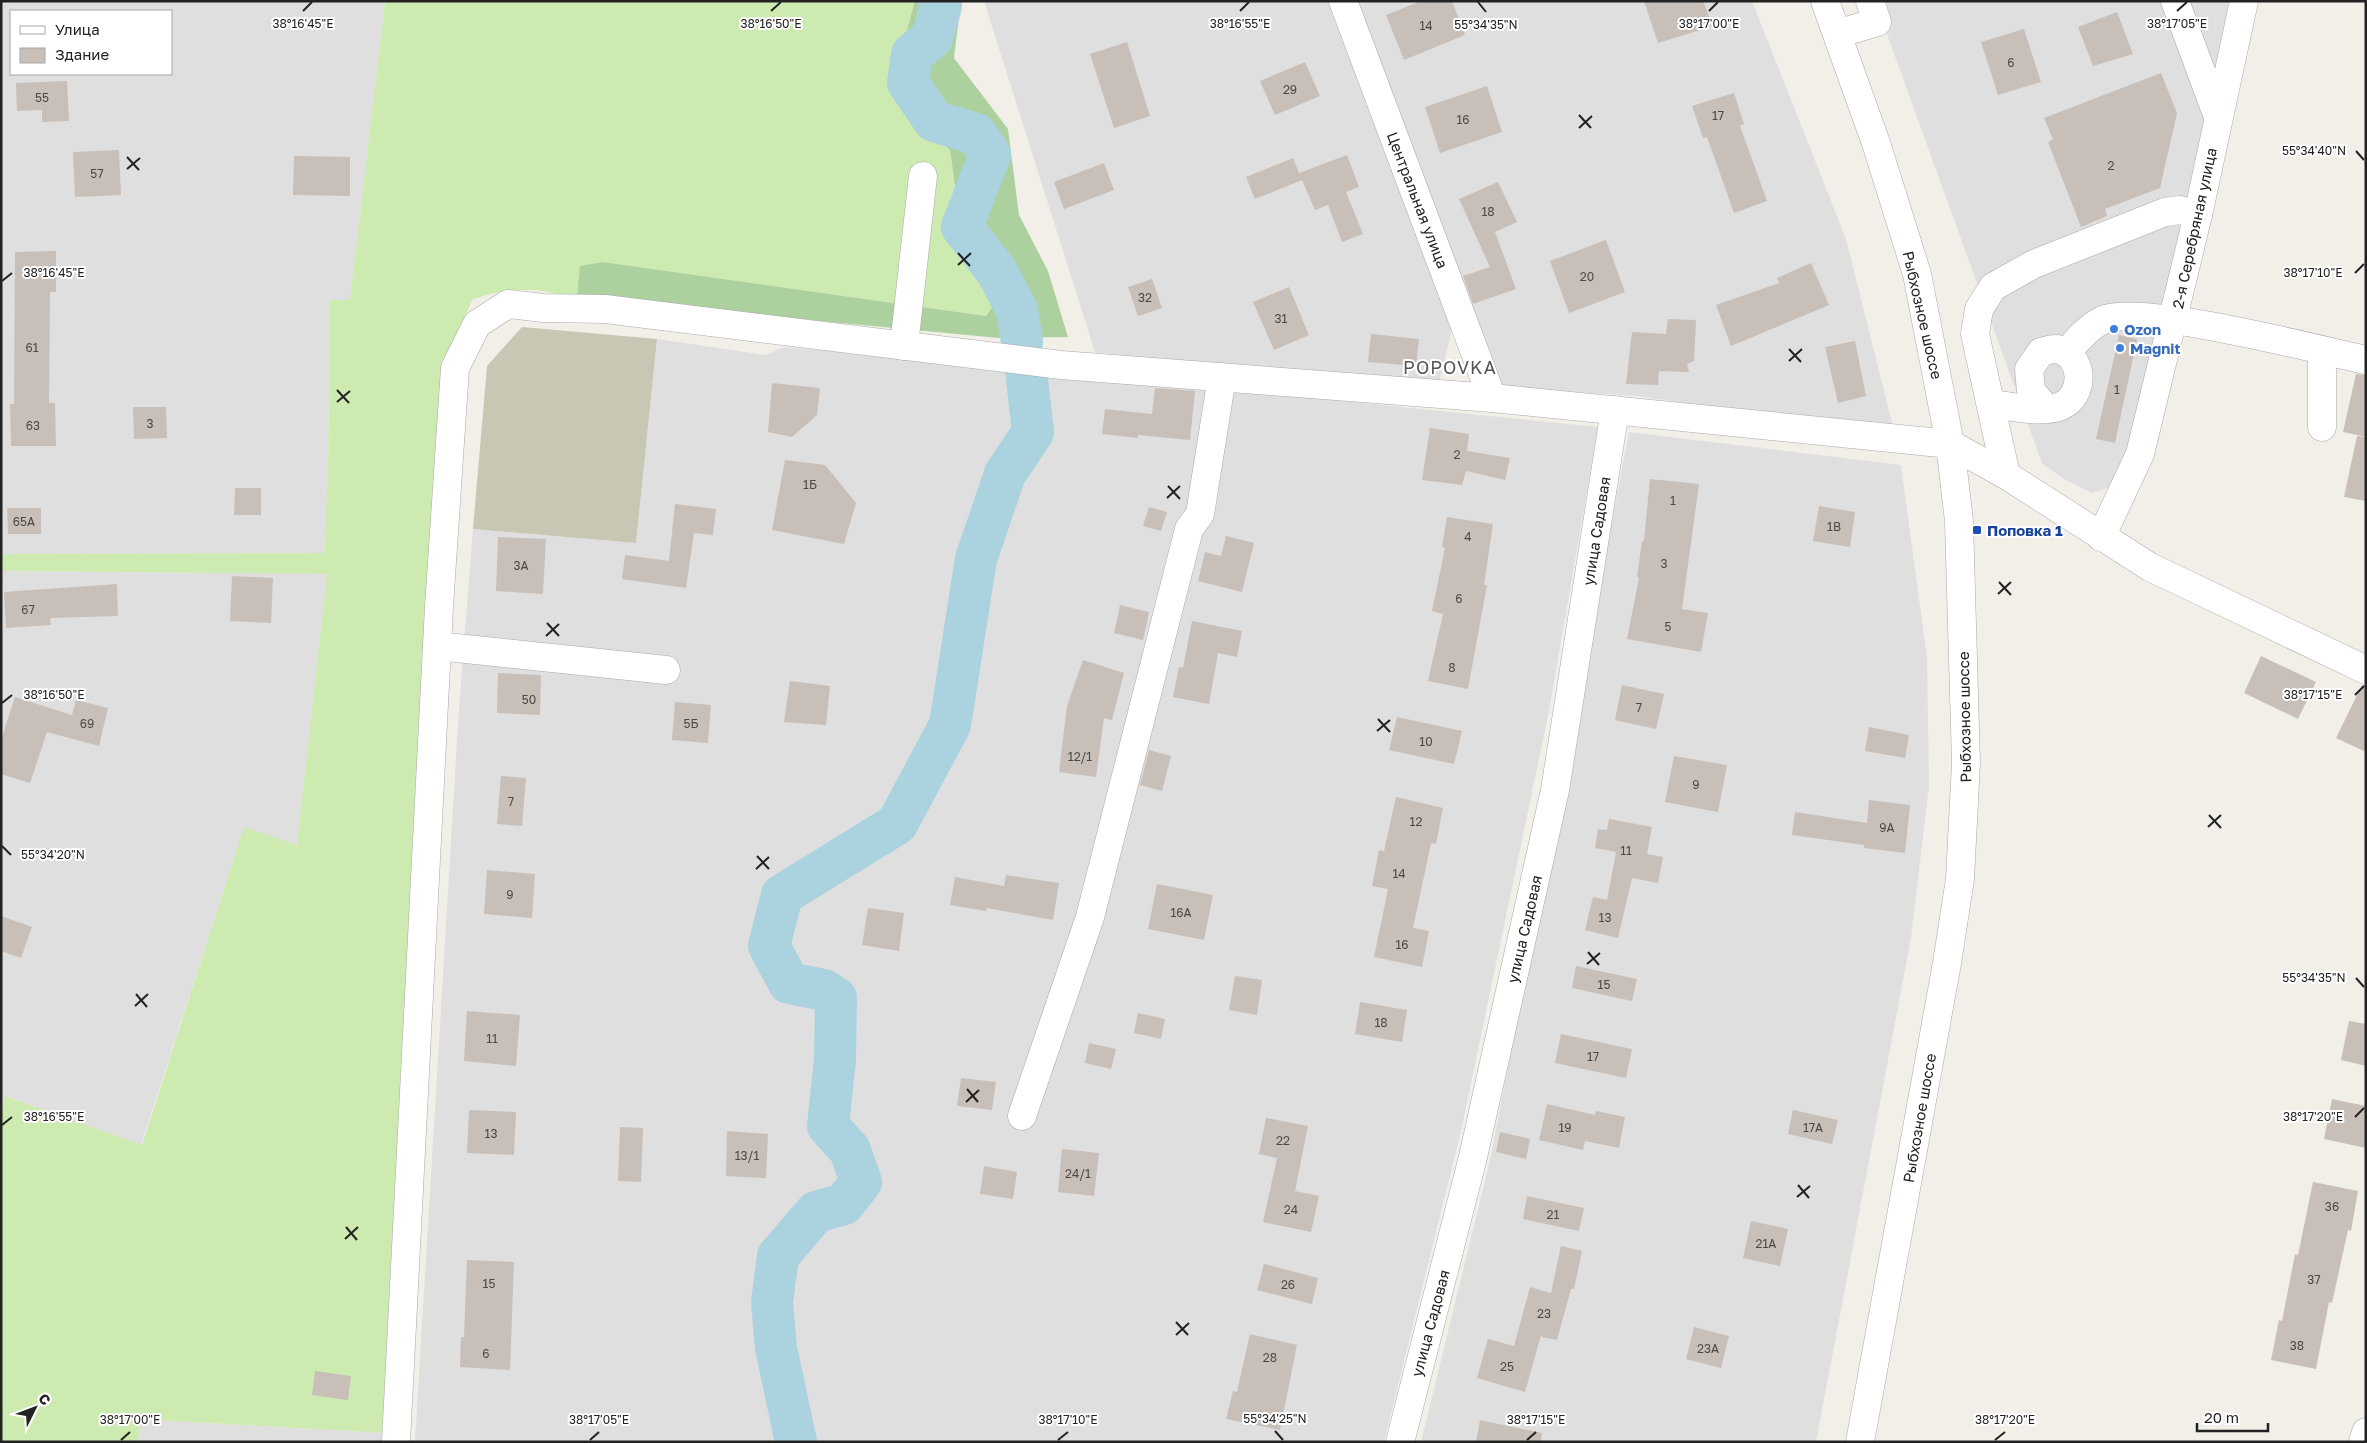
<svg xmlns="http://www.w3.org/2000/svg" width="2367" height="1443" viewBox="0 0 2367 1443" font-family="'Golos Text',sans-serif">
	<rect width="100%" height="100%" fill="#f2efe9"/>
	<g fill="#e0dfdf" fill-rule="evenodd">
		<path d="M 1,1 L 385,1 L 350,300 L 330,300 L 328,469 L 324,553 L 1,554 ZM 11,11 L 171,11 L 171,74 L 11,74 Z"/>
		<path d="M 984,1 L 1329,1 L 1452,330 L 1437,391 L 1095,352 Z"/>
		<path d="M 1354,1 L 1752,1 L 1846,239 L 1894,431 L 1635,396 L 1494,386 Z"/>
		<path d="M 1875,1 L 2233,1 L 2123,478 L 2111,487 L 2092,493 L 2062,478 L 2042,463 Z"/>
		<path d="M 657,339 L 766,355 L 784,347 L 1061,372 L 1598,427 L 1549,711 L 1461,1131 L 1384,1442 L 415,1442 L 459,708 L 473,529 L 636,543 Z"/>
		<path d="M 1629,432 L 1901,465 L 1927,658 L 1929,786 L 1911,938 L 1816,1442 L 1421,1442 L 1491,1156 Z"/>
		<path d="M 1,571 L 327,574 L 297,845 L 244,828 L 141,1145 L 6,1096 L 1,1116 Z"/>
		<path d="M 139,1419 L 385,1433 L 385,1442 L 138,1442 Z"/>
	</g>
	<path fill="#c7c7b4" d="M 522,327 L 657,339 L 636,543 L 473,529 L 487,366 Z"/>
	<path fill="#cdebb0" d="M 385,1 L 915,1 L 896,69 L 914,119 L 950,150 L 956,193 L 943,236 L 995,303 L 986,316 L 603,262 L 577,298 L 537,290 L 506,290 L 473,299 L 452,344 L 441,395 L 385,1433 L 140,1419 L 138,1442 L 1,1442 L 1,1116 L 5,1096 L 142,1145 L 244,827 L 297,845 L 327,574 L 1,571 L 1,554 L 324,553 L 328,469 L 330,300 L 350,300 Z"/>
	<path fill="#add19e" d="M 915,1 L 961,1 L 954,58 L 1008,129 L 1019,215 L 1048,271 L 1068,337 L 999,338 L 577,298 L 580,266 L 603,262 L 986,316 L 995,303 L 943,236 L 956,193 L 950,150 L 914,119 L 896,69 Z"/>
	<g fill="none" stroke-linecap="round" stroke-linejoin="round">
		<g stroke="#aad3df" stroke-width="42">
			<path d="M 939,1 L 941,6 L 932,38 L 912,54 L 908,83 L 934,121 L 976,134 L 990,155 L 962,227 L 997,272 L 1017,310 L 1022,342"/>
			<path d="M 796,1442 L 776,1348 L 772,1302 L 778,1256 L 816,1212 L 844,1204 L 861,1182 L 850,1150 L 828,1126 L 835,1059 L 836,998 L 824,990 L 789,983 L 769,946 L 782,895 L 897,824 L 950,725 L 976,559 L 1005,474 L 1033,432 L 1026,370"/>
		</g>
	</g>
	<g fill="#c7bfb8">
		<path d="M 1421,1 L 1452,1 L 1465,35 L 1404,60 L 1386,15 Z"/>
		<path d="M 1644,1 L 1703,1 L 1713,26 L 1658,43 Z"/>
		<path d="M 2117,12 L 2133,54 L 2093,66 L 2078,27 Z"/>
		<path d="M 2024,29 L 2041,82 L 1998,95 L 1981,42 Z"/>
		<path d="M 1127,42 L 1150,116 L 1114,128 L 1090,54 Z"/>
		<path d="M 1305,62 L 1320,96 L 1275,115 L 1260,81 Z"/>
		<path d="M 2161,73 L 2177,113 L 2160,188 L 2105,209 L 2107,216 L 2081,227 L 2048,142 L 2053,139 L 2044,118 Z"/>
		<path d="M 67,81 L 69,121 L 42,122 L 42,110 L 17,111 L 16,83 Z"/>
		<path d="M 1487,86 L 1502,132 L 1440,153 L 1425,107 Z"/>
		<path d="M 1734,93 L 1744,124 L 1740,126 L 1767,201 L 1734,213 L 1707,137 L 1703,138 L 1692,106 Z"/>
		<path d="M 119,150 L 121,195 L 75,197 L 73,152 Z"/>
		<path d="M 1347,155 L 1359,187 L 1346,192 L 1363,234 L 1342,242 L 1328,205 L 1315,210 L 1302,180 L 1255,199 L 1246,177 L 1293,158 L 1299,173 Z"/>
		<path d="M 294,156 L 350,157 L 350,196 L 293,195 Z"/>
		<path d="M 1104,163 L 1114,190 L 1064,209 L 1054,182 Z"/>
		<path d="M 1498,182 L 1517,222 L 1495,232 L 1516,289 L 1473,304 L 1463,276 L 1490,267 L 1459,199 Z"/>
		<path d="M 1606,240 L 1625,292 L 1569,313 L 1550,261 Z"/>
		<path d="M 56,251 L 56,292 L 50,292 L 49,403 L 55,403 L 56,446 L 11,446 L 10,404 L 14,404 L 15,252 Z"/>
		<path d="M 1811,263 L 1829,305 L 1731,346 L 1716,305 L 1779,283 L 1777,278 Z"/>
		<path d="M 1152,279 L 1162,308 L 1138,316 L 1128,287 Z"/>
		<path d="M 1289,287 L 1309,335 L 1274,350 L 1253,302 Z"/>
		<path d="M 1668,319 L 1696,320 L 1694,361 L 1687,364 L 1689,372 L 1659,371 L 1658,385 L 1626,384 L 1632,332 L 1666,334 Z"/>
		<path d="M 1371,334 L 1419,339 L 1416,366 L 1368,362 Z"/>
		<path d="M 2119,335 L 2137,339 L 2115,443 L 2096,439 Z"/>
		<path d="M 1855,341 L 1866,396 L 1838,403 L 1825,347 Z"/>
		<path d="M 2356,374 L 2366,375 L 2366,437 L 2343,432 Z"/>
		<path d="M 772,383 L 820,388 L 817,415 L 792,437 L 768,432 Z"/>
		<path d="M 1155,388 L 1195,391 L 1190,440 L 1138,435 L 1138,438 L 1102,434 L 1105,409 L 1152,414 Z"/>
		<path d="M 133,407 L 166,407 L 167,438 L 134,439 Z"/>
		<path d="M 1430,428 L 1469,434 L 1467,451 L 1510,458 L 1505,480 L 1466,471 L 1462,485 L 1422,480 Z"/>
		<path d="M 2357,436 L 2366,437 L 2366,501 L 2344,497 Z"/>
		<path d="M 785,460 L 825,465 L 856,503 L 844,544 L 772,530 Z"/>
		<path d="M 1650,479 L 1699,484 L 1682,609 L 1708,613 L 1701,652 L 1627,639 L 1639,578 L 1637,577 L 1642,541 L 1644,541 Z"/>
		<path d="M 235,488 L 261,488 L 261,515 L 234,515 Z"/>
		<path d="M 675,504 L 716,509 L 713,535 L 694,533 L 686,588 L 622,579 L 625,555 L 669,561 Z"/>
		<path d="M 1819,506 L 1855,512 L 1850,547 L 1813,541 Z"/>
		<path d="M 1149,507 L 1167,512 L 1161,531 L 1143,526 Z"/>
		<path d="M 7,508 L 41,508 L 41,534 L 8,534 Z"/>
		<path d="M 1447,517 L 1493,524 L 1484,585 L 1487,585 L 1468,689 L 1428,681 L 1443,614 L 1432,611 L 1445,548 L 1442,547 Z"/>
		<path d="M 1226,536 L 1254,543 L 1242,592 L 1198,581 L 1205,552 L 1221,556 Z"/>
		<path d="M 498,537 L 546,539 L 543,594 L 496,591 Z"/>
		<path d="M 232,576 L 273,578 L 271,623 L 230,621 Z"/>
		<path d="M 117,584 L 118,616 L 50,618 L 51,625 L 6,628 L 4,592 Z"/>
		<path d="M 1120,605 L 1149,612 L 1143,640 L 1114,633 Z"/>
		<path d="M 1192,621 L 1242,631 L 1237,657 L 1218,653 L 1209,704 L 1173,697 L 1179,667 L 1183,668 Z"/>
		<path d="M 2261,656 L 2316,682 L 2298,719 L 2244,693 Z"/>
		<path d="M 1083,660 L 1124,673 L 1112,720 L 1104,718 L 1096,777 L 1059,772 L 1067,706 Z"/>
		<path d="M 498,673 L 541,675 L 540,715 L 497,713 Z"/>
		<path d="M 790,681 L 830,686 L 826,725 L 784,722 Z"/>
		<path d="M 1622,685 L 1664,694 L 1656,729 L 1615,720 Z"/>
		<path d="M 2362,685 L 2366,685 L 2366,752 L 2336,738 Z"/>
		<path d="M 15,697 L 72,715 L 76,700 L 108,708 L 99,746 L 47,732 L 30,783 L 1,774 L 1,740 Z"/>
		<path d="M 675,702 L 711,705 L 708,743 L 672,740 Z"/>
		<path d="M 1397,717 L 1462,731 L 1454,764 L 1389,750 Z"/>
		<path d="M 1869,727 L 1909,735 L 1905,758 L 1865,751 Z"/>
		<path d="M 1149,750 L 1171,756 L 1162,791 L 1140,785 Z"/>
		<path d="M 1674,756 L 1727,765 L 1718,812 L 1665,802 Z"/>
		<path d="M 501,776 L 526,778 L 522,826 L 497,824 Z"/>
		<path d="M 1396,797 L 1443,808 L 1436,844 L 1431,843 L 1413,928 L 1429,931 L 1422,967 L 1374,957 L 1388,889 L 1372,886 L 1379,850 L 1384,851 Z"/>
		<path d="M 1869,800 L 1910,805 L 1905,853 L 1864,848 L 1864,845 L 1792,835 L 1795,812 L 1867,823 Z"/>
		<path d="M 1609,819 L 1652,827 L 1647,854 L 1663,857 L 1658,883 L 1632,878 L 1618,938 L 1585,930 L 1593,897 L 1607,900 L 1616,852 L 1595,848 L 1598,829 L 1607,830 Z"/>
		<path d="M 487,870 L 535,874 L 532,918 L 484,914 Z"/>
		<path d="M 1006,875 L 1059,883 L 1053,920 L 987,908 L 986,911 L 950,905 L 955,877 L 1004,886 Z"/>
		<path d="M 1157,884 L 1213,895 L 1204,940 L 1148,929 Z"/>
		<path d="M 868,908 L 904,913 L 899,951 L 862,945 Z"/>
		<path d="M 1,916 L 32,927 L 21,958 L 1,951 Z"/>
		<path d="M 1576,966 L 1637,979 L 1632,1001 L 1572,988 Z"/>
		<path d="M 1235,976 L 1262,980 L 1257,1015 L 1229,1010 Z"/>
		<path d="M 1360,1002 L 1407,1010 L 1402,1042 L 1355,1034 Z"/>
		<path d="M 467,1011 L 520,1015 L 516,1066 L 464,1061 Z"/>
		<path d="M 1138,1013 L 1165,1019 L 1161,1039 L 1134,1033 Z"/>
		<path d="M 2349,1021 L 2366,1024 L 2366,1066 L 2341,1060 Z"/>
		<path d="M 1561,1034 L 1632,1049 L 1626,1078 L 1555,1063 Z"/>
		<path d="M 1089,1043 L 1116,1049 L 1111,1069 L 1085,1063 Z"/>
		<path d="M 961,1078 L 996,1082 L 992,1110 L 957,1106 Z"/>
		<path d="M 2332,1099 L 2366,1106 L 2366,1148 L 2324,1139 Z"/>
		<path d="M 1547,1104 L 1595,1115 L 1596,1111 L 1625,1117 L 1619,1148 L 1585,1141 L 1583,1150 L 1539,1140 Z"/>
		<path d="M 469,1110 L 516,1112 L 514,1155 L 467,1153 Z"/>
		<path d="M 1793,1110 L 1838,1120 L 1832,1144 L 1788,1134 Z"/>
		<path d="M 1266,1118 L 1308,1126 L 1295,1191 L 1319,1196 L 1311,1232 L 1263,1222 L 1277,1158 L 1259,1154 Z"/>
		<path d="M 620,1127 L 643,1128 L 641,1182 L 618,1181 Z"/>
		<path d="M 727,1131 L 768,1134 L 766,1178 L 726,1176 Z"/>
		<path d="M 1500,1132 L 1530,1139 L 1526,1159 L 1496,1152 Z"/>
		<path d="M 1062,1149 L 1099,1153 L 1094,1196 L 1058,1192 Z"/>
		<path d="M 984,1166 L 1017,1172 L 1013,1199 L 980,1194 Z"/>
		<path d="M 2313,1182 L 2358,1191 L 2351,1231 L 2348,1230 L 2332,1303 L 2329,1302 L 2316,1369 L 2271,1360 L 2279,1320 L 2282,1321 L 2295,1254 L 2298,1255 Z"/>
		<path d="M 1527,1196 L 1584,1208 L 1579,1231 L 1523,1219 Z"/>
		<path d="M 1751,1221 L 1788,1229 L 1780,1266 L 1743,1258 Z"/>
		<path d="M 1561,1246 L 1582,1251 L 1574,1289 L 1571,1289 L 1557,1340 L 1542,1337 L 1541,1335 L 1525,1392 L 1477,1378 L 1488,1339 L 1514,1346 L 1530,1287 L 1551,1293 Z"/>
		<path d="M 467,1260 L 514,1262 L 510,1370 L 460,1367 L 461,1337 L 464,1337 Z"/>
		<path d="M 1264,1264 L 1318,1278 L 1312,1304 L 1257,1290 Z"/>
		<path d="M 1694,1327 L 1729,1336 L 1721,1368 L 1686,1359 Z"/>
		<path d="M 1250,1334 L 1297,1345 L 1280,1430 L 1226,1419 L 1233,1391 L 1237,1392 Z"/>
		<path d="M 315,1371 L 351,1376 L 348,1400 L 312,1395 Z"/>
		<path d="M 1480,1420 L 1542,1433 L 1541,1442 L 1476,1442 Z"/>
	</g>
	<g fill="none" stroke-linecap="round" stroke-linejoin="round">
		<defs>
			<g id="minor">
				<path d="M 1343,1 L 1492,398"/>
				<path d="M 1825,1 L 1876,143 L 1917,274 L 1950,444 L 1959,521 L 1966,763 L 1960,879 L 1947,963 L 1860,1442"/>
				<path d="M 2175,1 L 2218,117"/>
				<path d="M 1837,34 L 1877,22 L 1870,1"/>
				<path d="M 904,346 L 923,176"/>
				<path d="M 2322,351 L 2322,427"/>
				<path d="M 2066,353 C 2076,342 2089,326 2103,320 C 2139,303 2319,350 2366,360"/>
				<path d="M 1991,404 C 2011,406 2041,414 2061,406 C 2086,395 2084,355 2057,349 C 2052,348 2046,351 2041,352 L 2029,369 L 2031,391 L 2047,409"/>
				<path d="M 2006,475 L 1975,334 L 1979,309 L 1993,287 L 2034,264 L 2165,212 L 2180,210 L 2198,215"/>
				<path d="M 2101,537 L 2140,454 L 2198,215 L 2244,1"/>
				<path d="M 437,646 L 666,670"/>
				<path d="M 1022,1116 L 1090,917 L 1189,529 L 1200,514 L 1222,377"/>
				<path d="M 396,1442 L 439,607 L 455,368 L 477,324 L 508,304 L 543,308 L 605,309 L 1061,365 L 1492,398 L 1950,444 L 2006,475 L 2150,567 L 2366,670"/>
				<path d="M 1400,1442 L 1473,1157 L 1555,790 L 1615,410"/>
				<path d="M 2363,1442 L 2366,1432"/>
			</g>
		</defs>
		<use href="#minor" stroke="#a9a9a9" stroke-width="29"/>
		<use href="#minor" stroke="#fff" stroke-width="28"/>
	</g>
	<path fill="none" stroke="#222" stroke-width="2" d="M 1478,2 L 1486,12M 303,11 L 312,2M 771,11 L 781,2M 1240,11 L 1249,2M 1709,11 L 1718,2M 2177,11 L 2187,2M 1579,115 L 1591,128M 1579,128 L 1592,116M 2356,151 L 2364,160M 127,157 L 139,170M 127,169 L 140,158M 958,253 L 970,266M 958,265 L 971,253M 2355,273 L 2364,264M 2,281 L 12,273M 1789,349 L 1801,362M 1789,361 L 1802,349M 337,390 L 349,403M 337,402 L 350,391M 1168,486 L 1180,499M 1167,498 L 1180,486M 1999,582 L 2011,595M 1998,594 L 2011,582M 547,623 L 559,636M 546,636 L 559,624M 2355,695 L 2364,686M 2,703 L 12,695M 1378,719 L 1390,732M 1377,731 L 1390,720M 2209,815 L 2221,828M 2208,827 L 2221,815M 2,846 L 11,855M 757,856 L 769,869M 756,869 L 769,857M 1588,952 L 1599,965M 1587,964 L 1600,953M 2356,978 L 2364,987M 136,994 L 147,1007M 135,1006 L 148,994M 967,1089 L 978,1102M 966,1102 L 979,1090M 2355,1117 L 2364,1108M 2,1125 L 12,1117M 1798,1185 L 1809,1198M 1797,1197 L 1810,1186M 346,1227 L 357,1240M 345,1239 L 358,1227M 1176,1322 L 1188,1335M 1176,1335 L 1189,1323M 1275,1431 L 1283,1440M 121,1440 L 130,1432M 590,1440 L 599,1432M 1058,1440 L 1068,1432M 1527,1440 L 1536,1432M 1995,1440 L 2005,1432"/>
	<g fill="#3f7fe0" stroke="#fff" stroke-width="2">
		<circle cx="2114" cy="329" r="5"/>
		<circle cx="2120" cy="348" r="5"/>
	</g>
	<rect fill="#1a4fb4" stroke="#fff" stroke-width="2" x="1972" y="525" width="10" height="10" rx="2.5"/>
	<g text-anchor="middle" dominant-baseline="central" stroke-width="4" stroke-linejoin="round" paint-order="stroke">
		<g font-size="12" fill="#4b4948">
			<text x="1426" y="25">14</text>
			<text x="2011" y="62">6</text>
			<text x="1290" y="89">29</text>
			<text x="42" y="97">55</text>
			<text x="1718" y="115">17</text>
			<text x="1463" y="119">16</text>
			<text x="2111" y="165">2</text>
			<text x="97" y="173">57</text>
			<text x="1488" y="211">18</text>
			<text x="1587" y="276">20</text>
			<text x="1145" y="297">32</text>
			<text x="1281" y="318">31</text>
			<text x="32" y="347">61</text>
			<text x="2117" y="389">1</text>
			<text x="150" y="423">3</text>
			<text x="33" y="425">63</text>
			<text x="1457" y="454">2</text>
			<text x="810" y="484">1Б</text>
			<text x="1673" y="500">1</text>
			<text x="24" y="521">65А</text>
			<text x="1834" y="526">1В</text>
			<text x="1468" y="536">4</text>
			<text x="1664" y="563">3</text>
			<text x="521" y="565">3А</text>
			<text x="1459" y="598">6</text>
			<text x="28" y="609">67</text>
			<text x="1668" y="626">5</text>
			<text x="1452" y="667">8</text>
			<text x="529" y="699">50</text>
			<text x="1639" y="707">7</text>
			<text x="87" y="723">69</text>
			<text x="691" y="723">5Б</text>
			<text x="1426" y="741">10</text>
			<text x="1080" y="756">12/1</text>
			<text x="1696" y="784">9</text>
			<text x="511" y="801">7</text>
			<text x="1416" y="821">12</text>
			<text x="1887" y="827">9А</text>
			<text x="1626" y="850">11</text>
			<text x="1399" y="873">14</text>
			<text x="510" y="894">9</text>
			<text x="1181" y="912">16А</text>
			<text x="1605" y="917">13</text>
			<text x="1402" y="944">16</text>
			<text x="1604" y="984">15</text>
			<text x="1381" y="1022">18</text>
			<text x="492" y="1038">11</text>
			<text x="1593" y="1056">17</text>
			<text x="1565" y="1127">19</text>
			<text x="1813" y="1127">17А</text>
			<text x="491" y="1133">13</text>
			<text x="1283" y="1140">22</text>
			<text x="747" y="1155">13/1</text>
			<text x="1078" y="1173">24/1</text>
			<text x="2332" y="1206">36</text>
			<text x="1291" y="1209">24</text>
			<text x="1553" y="1214">21</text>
			<text x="1766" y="1243">21А</text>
			<text x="2314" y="1279">37</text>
			<text x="489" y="1283">15</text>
			<text x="1288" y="1284">26</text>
			<text x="1544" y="1313">23</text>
			<text x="2297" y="1345">38</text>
			<text x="1708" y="1348">23А</text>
			<text x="486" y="1353">6</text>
			<text x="1270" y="1357">28</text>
			<text x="1507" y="1366">25</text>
		</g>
		<g font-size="15" fill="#222" stroke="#fff">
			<text transform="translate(1418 200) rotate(69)">Центральная улица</text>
			<text transform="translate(2194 228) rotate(-78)">2-я Серебряная улица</text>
			<text transform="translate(1923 315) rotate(77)">Рыбхозное шоссе</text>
			<text transform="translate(1596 531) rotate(-81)">улица Садовая</text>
			<text transform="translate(1964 717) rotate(-91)">Рыбхозное шоссе</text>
			<text transform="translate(1524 929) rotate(-77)">улица Садовая</text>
			<text transform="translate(1919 1118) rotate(-80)">Рыбхозное шоссе</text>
			<text transform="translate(1430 1323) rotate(-75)">улица Садовая</text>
		</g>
		<g font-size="15" font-weight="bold" fill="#366cbe" stroke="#fff" text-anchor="start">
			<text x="2124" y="329">Ozon</text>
			<text x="2130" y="348">Magnit</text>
		</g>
		<g font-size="15" font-weight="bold" fill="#164399" stroke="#fff" text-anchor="start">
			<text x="1987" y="530">Поповка 1</text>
		</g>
		<g font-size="18" letter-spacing="1" fill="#555" stroke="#fff">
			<text x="1450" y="367">POPOVKA</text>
		</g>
	</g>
	<g font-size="12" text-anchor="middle" fill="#222" stroke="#fff" stroke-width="4" stroke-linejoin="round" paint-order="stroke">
		<text x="303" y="28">38°16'45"E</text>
		<text x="771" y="28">38°16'50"E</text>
		<text x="1240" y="28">38°16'55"E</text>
		<text x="1709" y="28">38°17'00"E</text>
		<text x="2177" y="28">38°17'05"E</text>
		<text x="1486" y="29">55°34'35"N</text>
		<text x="2314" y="155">55°34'40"N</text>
		<text x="2313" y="277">38°17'10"E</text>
		<text x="54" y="277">38°16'45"E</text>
		<text x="2313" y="699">38°17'15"E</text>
		<text x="54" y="699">38°16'50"E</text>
		<text x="53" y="859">55°34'20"N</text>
		<text x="2314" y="982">55°34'35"N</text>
		<text x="2313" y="1121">38°17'20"E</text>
		<text x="54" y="1121">38°16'55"E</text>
		<text x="1275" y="1423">55°34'25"N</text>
		<text x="130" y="1424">38°17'00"E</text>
		<text x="599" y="1424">38°17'05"E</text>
		<text x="1068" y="1424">38°17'10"E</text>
		<text x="1536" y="1424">38°17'15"E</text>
		<text x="2005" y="1424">38°17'20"E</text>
	</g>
	<rect width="2367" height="1443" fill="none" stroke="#222222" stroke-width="5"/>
	<rect x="10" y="10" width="162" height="65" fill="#ffffff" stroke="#a7a7a7"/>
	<rect x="20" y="26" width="25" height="8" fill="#ffffff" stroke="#a7a7a7"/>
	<text x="55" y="35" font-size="15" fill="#222222">Улица</text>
	<rect x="20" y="48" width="25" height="15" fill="#c7bfb8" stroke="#a7a7a7"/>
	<text x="55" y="60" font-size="15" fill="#222222">Здание</text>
	<g transform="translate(35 1408) rotate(48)" stroke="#ffffff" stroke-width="4" paint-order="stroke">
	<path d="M0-4L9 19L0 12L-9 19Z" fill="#222222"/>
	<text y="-8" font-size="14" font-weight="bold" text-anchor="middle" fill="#222222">С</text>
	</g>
	<path d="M2197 1423v8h71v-8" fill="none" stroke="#222222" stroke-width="2.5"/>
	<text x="2204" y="1423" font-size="15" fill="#222222" stroke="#ffffff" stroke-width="4" paint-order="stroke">20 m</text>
</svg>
